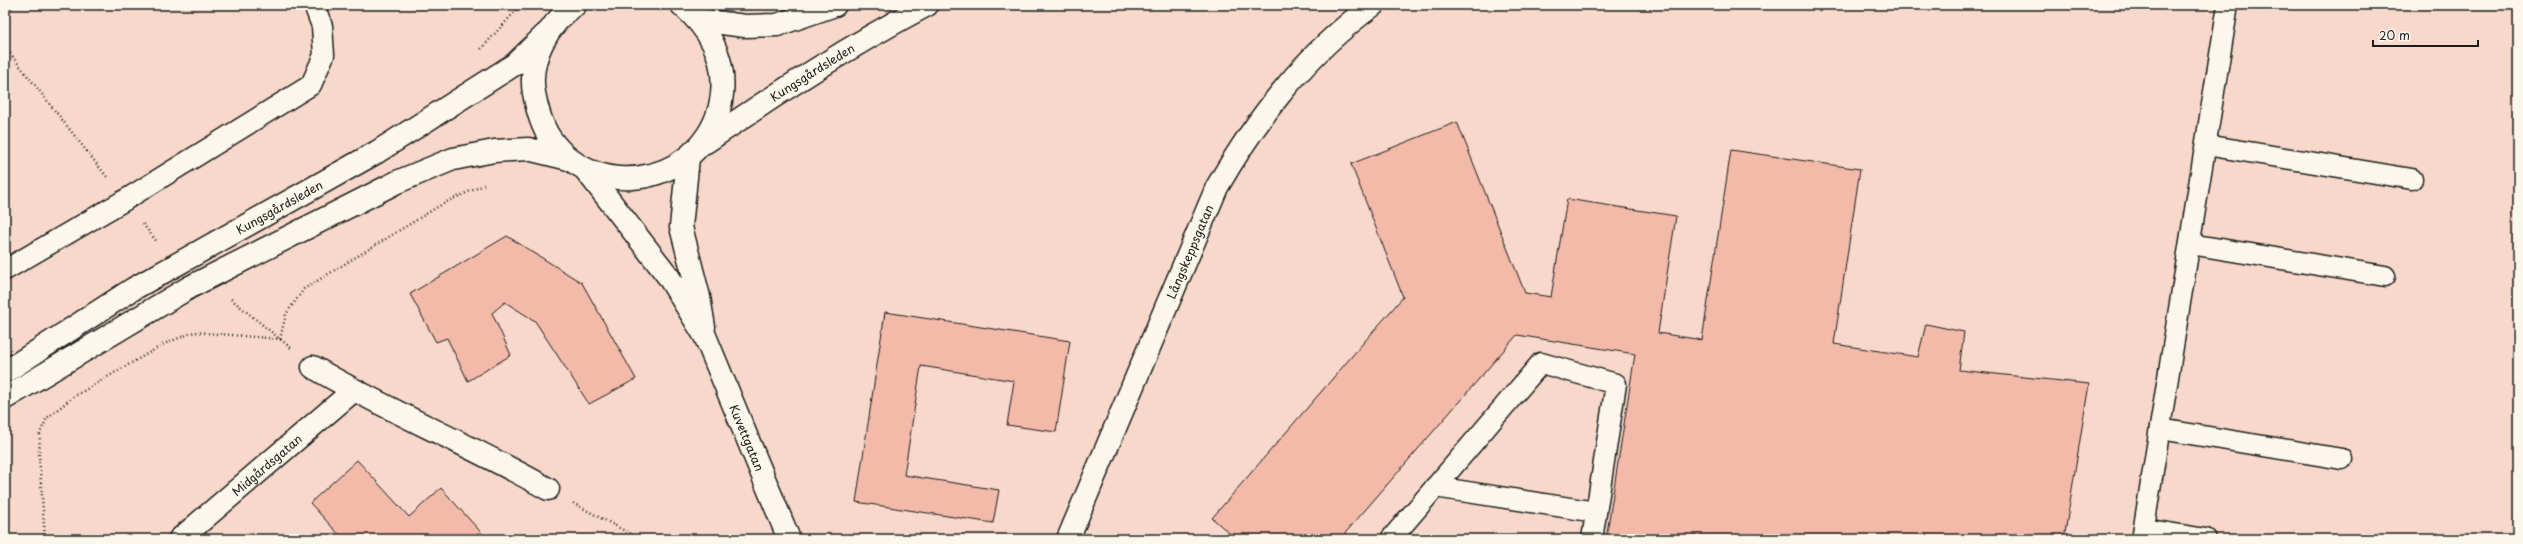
<svg xmlns="http://www.w3.org/2000/svg" width="2523" height="544" viewBox="0 0 2523 544" font-family="'Playpen Sans',sans-serif">
	<rect width="100%" height="100%" fill="#f9e5d8"/>
	<filter id="ink" filterUnits="userSpaceOnUse"><feTurbulence type="fractalNoise" baseFrequency=".025" numOctaves="2"/><feDisplacementMap in="SourceGraphic" scale="8" xChannelSelector="R" yChannelSelector="G"/><feConvolveMatrix kernelMatrix="1 2 1 2 8 2 1 2 1" color-interpolation-filters="sRGB"/></filter>
	<g filter="url(#ink)">
		<rect fill="#f7d8ca" x="5" y="5" width="2513" height="534"/>
		<g fill="#f3baaa" stroke="#1c1c1c">
			<path d="M 1457,122 L 1525,293 L 1551,297 L 1567,199 L 1676,216 L 1658,333 L 1702,340 L 1731,150 L 1860,169 L 1834,344 L 1918,357 L 1926,324 L 1964,332 L 1959,370 L 2089,384 L 2064,539 L 1606,539 L 1635,354 L 1517,335 L 1340,539 L 1236,539 L 1212,518 L 1403,297 L 1351,164 Z"/>
			<path d="M 507,236 L 582,283 L 636,379 L 589,404 L 535,321 L 505,302 L 492,313 L 511,355 L 468,381 L 447,338 L 436,342 L 410,294 Z"/>
			<path d="M 885,312 L 1070,341 L 1056,432 L 1007,425 L 1014,381 L 921,366 L 904,475 L 999,490 L 993,523 L 856,502 Z"/>
			<path d="M 357,460 L 409,517 L 441,488 L 487,539 L 343,539 L 310,503 Z"/>
		</g>
		<g fill="none" stroke-linecap="round" stroke-linejoin="round">
			<defs>
				<g id="service">
					<path d="M 2206,145 L 2412,179"/>
					<path d="M 2190,244 L 2385,276"/>
					<path d="M 5,270 L 125,200 L 311,85 L 324,55 L 322,26 L 314,5"/>
					<path d="M 2160,429 L 2342,459"/>
					<path d="M 1435,487 L 1596,512"/>
					<path d="M 2144,529 L 2206,539"/>
					<path d="M 1391,539 L 1541,363 L 1616,384 L 1592,539"/>
					<path d="M 2142,539 L 2228,5"/>
				</g>
				<g id="minor">
					<path d="M 688,158 L 681,227 L 699,297 L 704,327"/>
					<path id="s1" d="M 585,169 L 668,276 L 705,336 L 789,539"/>
					<path d="M 313,367 C 389,412 471,445 548,489"/>
					<path id="s2" d="M 180,539 L 353,391"/>
					<path id="s3" d="M 1068,539 L 1217,187 C 1258,116 1306,54 1373,5"/>
				</g>
				<g id="secondary">
					<path d="M 575,5 C 548,24 528,59 534,93 C 537,109 541,125 550,138 C 600,210 713,179 722,94 C 726,57 709,29 682,5"/>
					<path d="M 699,20 L 745,26 L 777,25 L 835,5"/>
					<path id="s4" d="M 706,142 C 778,93 849,46 927,5"/>
					<path id="s5" d="M 5,372 L 133,289 L 377,152 L 515,64 L 546,34"/>
					<path d="M 5,398 L 190,287 L 397,182 L 453,159 L 494,151 L 528,149 L 569,159"/>
				</g>
			</defs>
			<use href="#service" stroke="#1c1c1c" stroke-width="23"/>
			<use href="#minor" stroke="#1c1c1c" stroke-width="25"/>
			<use href="#secondary" stroke="#1c1c1c" stroke-width="25"/>
			<g stroke="#1c1c1c" stroke-width="2.5" stroke-dasharray="1 3" stroke-linecap="butt">
				<path d="M 5,14 L 15,5"/>
				<path d="M 5,47 L 107,177"/>
				<path d="M 481,49 L 521,5"/>
				<path d="M 143,224 L 157,242"/>
				<path d="M 231,299 L 291,348"/>
				<path d="M 573,503 L 640,539"/>
				<path d="M 45,539 L 39,455 L 40,433 L 47,418 L 73,397 L 164,344 L 194,332 L 280,339 L 286,314 L 304,289 L 444,203 L 484,185"/>
			</g>
			<use href="#service" stroke="#fbf7ec" stroke-width="20"/>
			<use href="#minor" stroke="#fbf7ec" stroke-width="22"/>
			<use href="#secondary" stroke="#fbf7ec" stroke-width="22"/>
		</g>
	</g>
	<g text-anchor="middle" dominant-baseline="central" stroke-width="4" stroke-linejoin="round" paint-order="stroke">
		<g font-size="12" fill="#1c1c1c" stroke="#fbf7ec">
			<text stroke="none"><textPath href="#s4" startOffset="127">Kungsgårdsleden</textPath></text>
			<text stroke="none"><textPath href="#s5" startOffset="320">Kungsgårdsleden</textPath></text>
			<text stroke="none"><textPath href="#s3" startOffset="312">Långskeppsgatan</textPath></text>
			<text stroke="none"><textPath href="#s1" startOffset="316">Kuvettgatan</textPath></text>
			<text stroke="none"><textPath href="#s2" startOffset="114">Midgårdsgatan</textPath></text>
		</g>
	</g>
	<rect width="2523" height="544" fill="none" stroke="#fbf7ec" stroke-width="20"/>
	<rect x="10" y="10" width="2503" height="524" fill="none" stroke="#1c1c1c" stroke-width="1.5" filter="url(#ink)"/>
	<path d="M2373 40v6h105v-6" fill="none" stroke="#1c1c1c" stroke-width="2"/>
	<text x="2379" y="40" font-size="12" fill="#1c1c1c" stroke="#fbf7ec" stroke-width="3" paint-order="stroke">20 m</text>
</svg>
